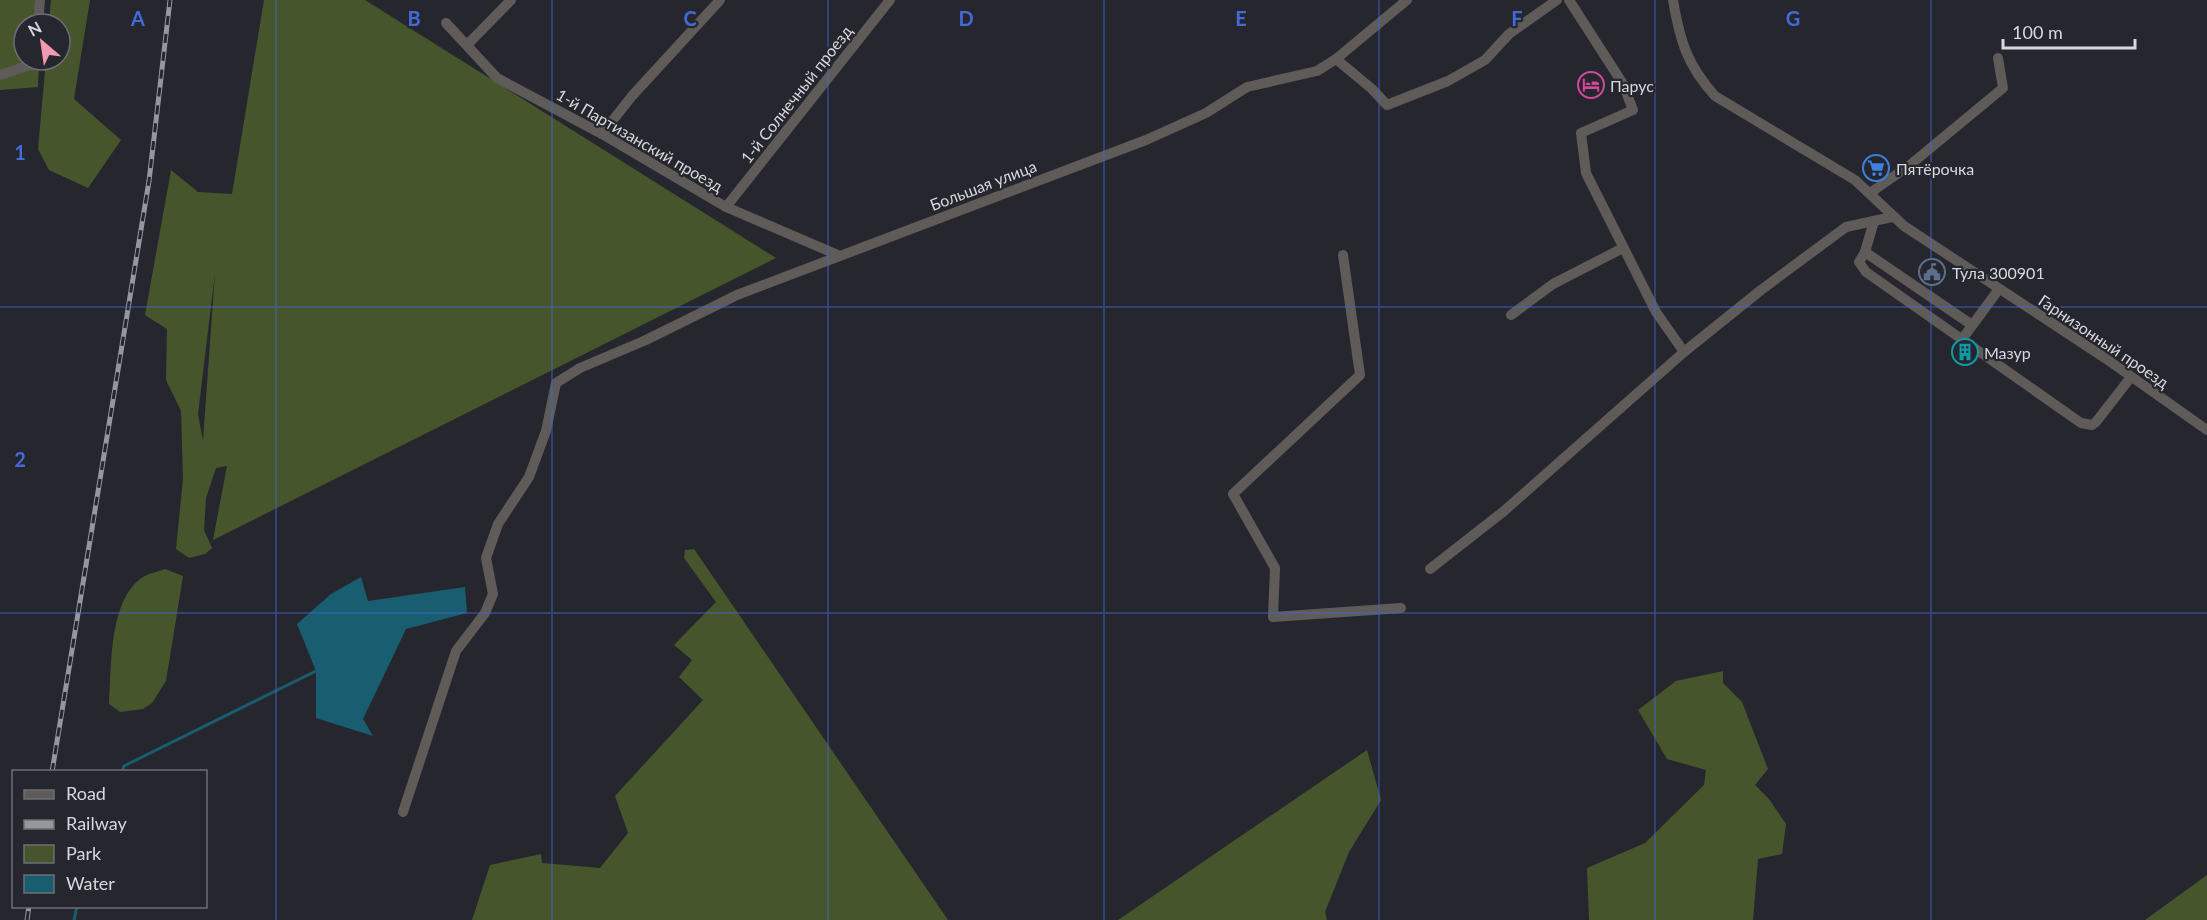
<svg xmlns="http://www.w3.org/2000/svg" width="2207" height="920" viewBox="0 0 2207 920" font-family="Lato,sans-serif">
	<rect width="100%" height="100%" fill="#26272e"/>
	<g fill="#47552c" fill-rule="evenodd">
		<path d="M 0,0 L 41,0 L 40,24 L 24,24 L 24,60 L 39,60 L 38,87 L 0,90 Z"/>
		<path d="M 51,0 L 90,0 L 74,99 L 121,140 L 88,188 L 49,170 L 38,149 L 46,60 L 60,60 L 60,24 L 49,24 Z"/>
		<path d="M 264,0 L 365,0 L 776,258 L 213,540 L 227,466 L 216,468 L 206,498 L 204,530 L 212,548 L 205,554 L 189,558 L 176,549 L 183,479 L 181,411 L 166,380 L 167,329 L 145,315 L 171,170 L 198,192 L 232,194 ZM 215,273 L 203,440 L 203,441 L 198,414 Z"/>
		<path d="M 694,549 L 948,920 L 472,920 L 490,865 L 541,854 L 542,863 L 600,868 L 628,833 L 615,796 L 703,700 L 679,677 L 692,660 L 674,645 L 716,602 L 684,558 L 685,550 Z"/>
		<path d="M 165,569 L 183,576 L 166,681 L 152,703 L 143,709 L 120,712 L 109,704 C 112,667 108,600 143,577 C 149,573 158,572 165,569 Z"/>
		<path d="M 1723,671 L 1723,683 L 1742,702 L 1768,769 L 1755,785 L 1769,799 L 1786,824 L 1782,854 L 1758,859 L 1753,920 L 1589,920 L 1587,868 L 1645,843 L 1704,785 L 1706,770 L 1667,759 L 1638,710 L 1676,681 Z"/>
		<path d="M 1367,750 L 1381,800 L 1349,852 L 1325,912 L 1327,920 L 1118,920 Z"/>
		<path d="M 2207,875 L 2207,920 L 2145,920 Z"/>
	</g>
	<path fill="#195d70" d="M 361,577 L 368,601 L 465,587 L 467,613 L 406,629 L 363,719 L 373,736 L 316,718 L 316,671 L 297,624 L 331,594 Z"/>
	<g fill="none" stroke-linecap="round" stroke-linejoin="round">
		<g stroke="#195d70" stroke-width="3">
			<path d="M 122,772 L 124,766 L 316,671"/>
			<path d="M 74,920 L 77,906"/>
		</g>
		<g stroke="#5e5b59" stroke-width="10">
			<path d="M 1569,0 L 1623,84 L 1633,110 L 1581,133 L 1586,173 L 1656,312 L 1684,352"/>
			<path d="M 1673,0 C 1680,41 1687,65 1715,96 L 1855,180 L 1904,226 L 2105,358 L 2207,430"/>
			<path d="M 446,23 L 497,78 L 602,134 L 726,207 L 838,255"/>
			<path d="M 38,24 L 40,0"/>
			<path d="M 468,44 L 511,0"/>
			<path d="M 1336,59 L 1372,89 L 1387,105 L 1448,81 L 1485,60 L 1509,34 L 1557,0"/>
			<path d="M 0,75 L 36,63 L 36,60"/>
			<path d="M 602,134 L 632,96 L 720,0"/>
			<path d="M 1870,193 L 1910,165 L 2003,88 L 1998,58"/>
			<path d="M 726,207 L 890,0"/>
			<path d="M 1874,221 L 1865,252 L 1859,262 L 1866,272 L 2081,423 L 2092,425 L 2096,422 L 2131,377"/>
			<path d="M 1865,252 L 1972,325"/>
			<path d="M 1343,255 L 1360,375 L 1233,494 L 1275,568 L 1273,617 L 1401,608"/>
			<path d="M 1511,315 L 1553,284 L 1623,248"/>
			<path d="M 1963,338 L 1999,289"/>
			<path d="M 1430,569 L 1504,511 L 1684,352 L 1761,290 L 1846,227 L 1892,217"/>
			<path d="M 403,812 L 456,651 L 485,613 L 493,594 L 486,558 L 498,524 L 529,477 L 546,431 L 556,383 L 580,368 L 646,340 L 737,295 L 1146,140 L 1206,113 L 1247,87 L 1317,71 L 1336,59 L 1407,0"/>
		</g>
		<defs>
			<g id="rail">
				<path d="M 52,772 L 149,181 L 170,0"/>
				<path d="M 27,920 L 29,906"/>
			</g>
		</defs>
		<use href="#rail" stroke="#96979d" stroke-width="5"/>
		<use href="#rail" stroke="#26272e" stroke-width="3" stroke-dasharray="9" stroke-linecap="butt"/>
	</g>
	<path fill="none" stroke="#426ad9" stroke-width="1.5" stroke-opacity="0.55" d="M 276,0 L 276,920M 552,0 L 552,920M 828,0 L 828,920M 1104,0 L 1104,920M 1379,0 L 1379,920M 1655,0 L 1655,920M 1931,0 L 1931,920M 0,307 L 2207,307M 0,613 L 2207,613"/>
	<defs>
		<symbol id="hotel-ring" viewBox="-11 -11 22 22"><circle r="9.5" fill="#26272e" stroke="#d1479c" stroke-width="1.5"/><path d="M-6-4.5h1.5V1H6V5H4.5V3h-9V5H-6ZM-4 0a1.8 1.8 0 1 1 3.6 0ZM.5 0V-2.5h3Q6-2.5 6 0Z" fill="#d1479c"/></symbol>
		<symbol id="supermarket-ring" viewBox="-11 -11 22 22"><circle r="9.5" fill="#26272e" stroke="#3f7fe0" stroke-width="1.5"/><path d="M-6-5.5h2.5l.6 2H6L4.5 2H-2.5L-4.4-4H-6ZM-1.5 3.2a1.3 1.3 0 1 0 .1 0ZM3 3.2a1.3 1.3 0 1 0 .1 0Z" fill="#3f7fe0"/></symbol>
		<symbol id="civic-ring" viewBox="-11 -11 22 22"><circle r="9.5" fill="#26272e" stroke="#5c6f8a" stroke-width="1.5"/><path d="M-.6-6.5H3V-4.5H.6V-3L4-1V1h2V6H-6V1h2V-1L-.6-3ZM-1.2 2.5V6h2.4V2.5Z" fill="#5c6f8a"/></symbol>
		<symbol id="building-ring" viewBox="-11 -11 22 22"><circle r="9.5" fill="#26272e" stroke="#0f9aa8" stroke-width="1.5"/><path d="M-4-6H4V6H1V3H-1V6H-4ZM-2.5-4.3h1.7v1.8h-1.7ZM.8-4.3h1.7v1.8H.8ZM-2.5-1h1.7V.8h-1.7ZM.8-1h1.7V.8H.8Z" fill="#0f9aa8"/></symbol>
	</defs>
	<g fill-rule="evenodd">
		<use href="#hotel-ring" x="1576" y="70" width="30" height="30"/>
		<use href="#supermarket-ring" x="1861" y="153" width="30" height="30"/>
		<use href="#civic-ring" x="1917" y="257" width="30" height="30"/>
		<use href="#building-ring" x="1950" y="337" width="30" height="30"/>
	</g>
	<g text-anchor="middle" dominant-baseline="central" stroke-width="4.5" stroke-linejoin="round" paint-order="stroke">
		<g font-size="16" fill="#d7d8dd" stroke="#26272e" text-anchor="start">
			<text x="1610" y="85">Парус</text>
			<text x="1896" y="168">Пятёрочка</text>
			<text x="1952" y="272">Тула 300901</text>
			<text x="1984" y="352">Мазур</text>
		</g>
		<g font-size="16" fill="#d7d8dd" stroke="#26272e">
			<text transform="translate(796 94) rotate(-52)">1-й Солнечный проезд</text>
			<text transform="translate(640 140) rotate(30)">1-й Партизанский проезд</text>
			<text transform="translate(983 185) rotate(-21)">Большая улица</text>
			<text transform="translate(2104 341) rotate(34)">Гарнизонный проезд</text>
		</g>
	</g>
	<g font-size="20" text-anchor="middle" font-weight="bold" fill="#426ad9" stroke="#26272e" stroke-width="4.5" stroke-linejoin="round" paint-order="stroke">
		<text x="138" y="26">A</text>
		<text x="414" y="26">B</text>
		<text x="690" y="26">C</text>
		<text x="966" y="26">D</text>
		<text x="1241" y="26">E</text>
		<text x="1517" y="26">F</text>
		<text x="1793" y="26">G</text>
		<text x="20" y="160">1</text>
		<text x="20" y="467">2</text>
	</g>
	<rect x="12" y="770" width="195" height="138" fill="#26272e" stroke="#6d6e74" stroke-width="1.5"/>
	<rect x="24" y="790" width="30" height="9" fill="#5e5b59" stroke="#6d6e74" stroke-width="1.5"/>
	<text x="66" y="800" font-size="18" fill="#d7d8dd">Road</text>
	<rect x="24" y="820" width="30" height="9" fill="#96979d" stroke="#6d6e74" stroke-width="1.5"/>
	<text x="66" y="830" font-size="18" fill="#d7d8dd">Railway</text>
	<rect x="24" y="845" width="30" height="18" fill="#47552c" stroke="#6d6e74" stroke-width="1.5"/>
	<text x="66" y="860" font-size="18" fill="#d7d8dd">Park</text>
	<rect x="24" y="875" width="30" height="18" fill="#195d70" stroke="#6d6e74" stroke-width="1.5"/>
	<text x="66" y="890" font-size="18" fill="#d7d8dd">Water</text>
	<g transform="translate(42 42) rotate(331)"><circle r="28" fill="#26272e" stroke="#6d6e74" stroke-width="1.5"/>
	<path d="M0-4.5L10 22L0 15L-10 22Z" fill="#f09ab4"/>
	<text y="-9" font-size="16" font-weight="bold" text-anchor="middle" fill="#d7d8dd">N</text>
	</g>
	<path d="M2003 39v9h132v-9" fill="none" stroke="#d7d8dd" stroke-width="3"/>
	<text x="2012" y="39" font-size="18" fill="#d7d8dd" stroke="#26272e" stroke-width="4.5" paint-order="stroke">100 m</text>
</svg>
